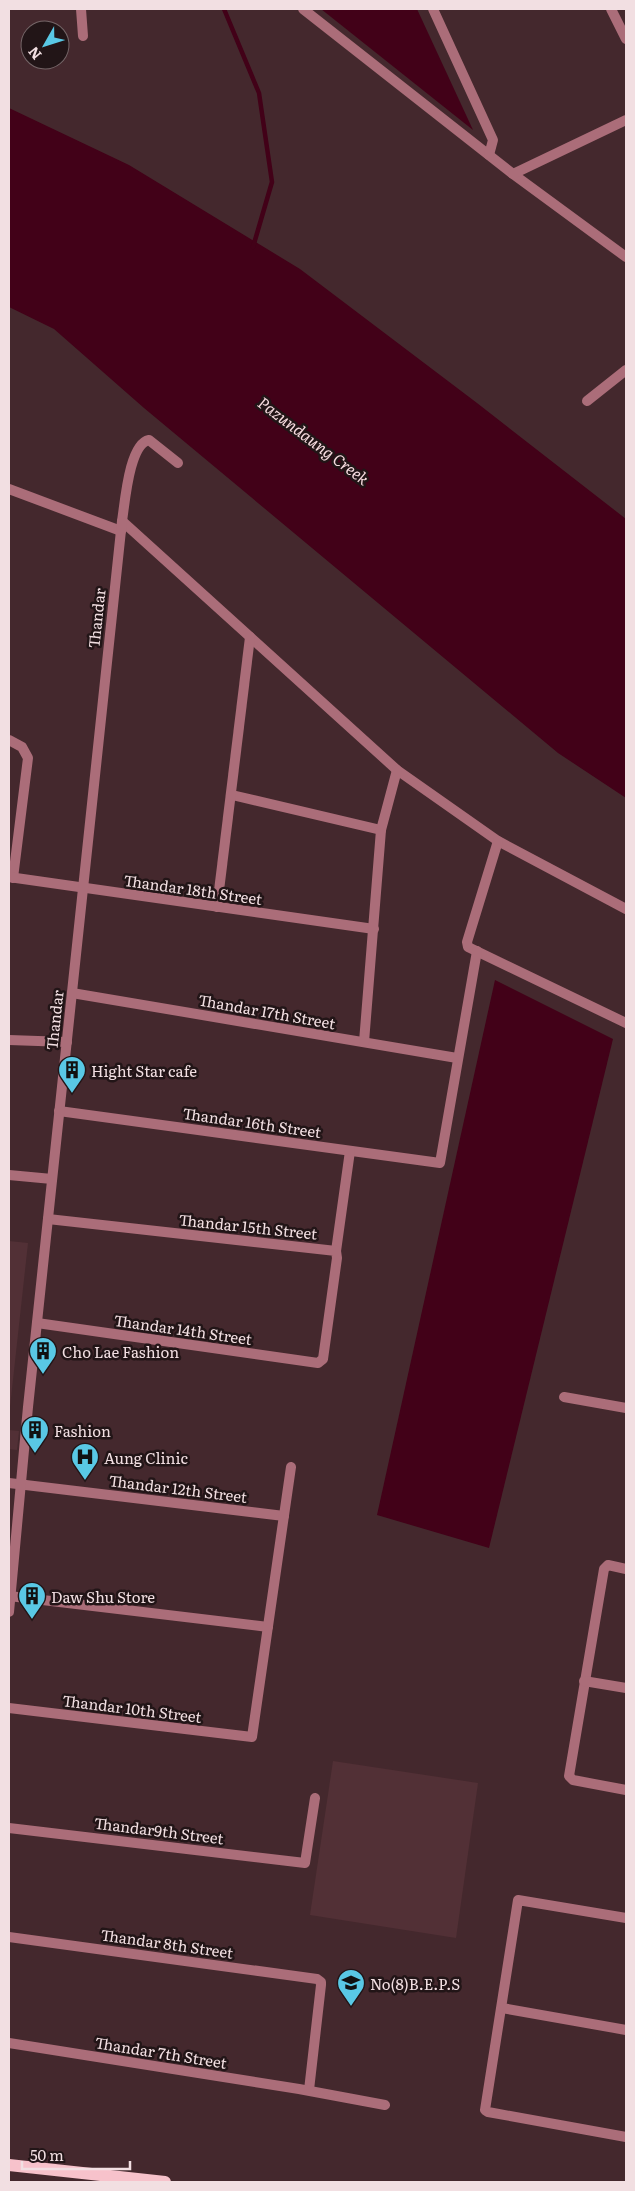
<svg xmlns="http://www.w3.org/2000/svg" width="635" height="2191" viewBox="0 0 635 2191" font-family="Literata,serif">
	<rect width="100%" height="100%" fill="#44282d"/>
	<g fill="#523036">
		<path d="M 9,1241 L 28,1243 L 9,1416 Z"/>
		<path d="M 9,1430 L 19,1431 L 17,1450 L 9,1449 Z"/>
		<path d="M 333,1761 L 478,1783 L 456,1938 L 310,1915 Z"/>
	</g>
	<g fill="#420118">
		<path d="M 321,9 L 417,9 L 473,130 Z"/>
		<path d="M 9,108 L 129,165 L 300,269 L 477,403 L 626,519 L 626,798 L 558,753 L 144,408 L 54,329 L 9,307 Z"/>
		<path d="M 495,980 L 613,1039 L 489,1548 L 377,1515 Z"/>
	</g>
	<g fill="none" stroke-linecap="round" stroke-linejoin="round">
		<path stroke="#420118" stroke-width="4.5" d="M 224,9 L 259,93 L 272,182 L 253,247"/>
		<g stroke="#ab6d79" stroke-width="10">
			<path d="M 81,9 L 83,36"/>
			<path d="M 303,9 L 513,174 L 626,257"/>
			<path d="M 433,9 L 493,140 L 489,155"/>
			<path d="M 611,9 L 626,39"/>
			<path d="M 513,174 L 626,120"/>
			<path d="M 587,401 L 626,370"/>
			<path d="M 9,489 L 121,531"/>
			<path d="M 122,521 L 397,770 L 498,841 L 626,909"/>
			<path d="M 9,740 L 22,747 L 28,758 L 13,878"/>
			<path d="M 232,795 L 381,830"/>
			<path d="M 498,841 L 467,942 L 468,947 L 626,1023"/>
			<path d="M 9,877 L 374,929"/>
			<path d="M 217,907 L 250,637"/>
			<path d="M 72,993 L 457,1058"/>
			<path d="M 9,1040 L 67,1042"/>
			<path d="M 364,1042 L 381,830 L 397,770"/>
			<path d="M 59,1111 L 440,1163 L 477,951"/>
			<path d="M 9,1175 L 52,1179"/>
			<path d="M 336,1251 L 350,1151"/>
			<path d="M 37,1323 L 318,1363 L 323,1359 L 337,1258 L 336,1251 L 48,1219"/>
			<path d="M 564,1397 L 626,1408"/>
			<path d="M 9,1483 L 284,1516"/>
			<path d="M 626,1569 L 608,1565 L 604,1569 L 569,1776 L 573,1780 L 626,1790"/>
			<path d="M 9,1596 L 268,1627"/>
			<path d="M 9,1612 L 28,1407 L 122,521 C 125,503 129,444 149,440 L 178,463"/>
			<path d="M 584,1681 L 626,1688"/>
			<path d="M 9,1708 L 252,1737 L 291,1467"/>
			<path d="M 9,1828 L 305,1863 L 315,1798"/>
			<path d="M 626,1918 L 518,1900 L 485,2110 L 488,2112 L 626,2137"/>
			<path d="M 9,1937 L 317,1979 L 321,1982 L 321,1985 L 309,2090"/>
			<path d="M 502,2008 L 626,2030"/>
			<path d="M 9,2043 L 299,2089 L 385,2105"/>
		</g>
		<path stroke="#f7c2cb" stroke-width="12" d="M 9,2165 L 165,2182"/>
	</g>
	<defs>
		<symbol id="building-pin" viewBox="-11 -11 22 30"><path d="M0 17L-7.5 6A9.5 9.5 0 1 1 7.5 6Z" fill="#59c8e5" stroke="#221517"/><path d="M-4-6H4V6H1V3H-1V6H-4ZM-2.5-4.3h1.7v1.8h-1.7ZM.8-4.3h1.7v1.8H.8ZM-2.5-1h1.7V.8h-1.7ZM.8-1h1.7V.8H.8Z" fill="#111"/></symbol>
		<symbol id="hospital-pin" viewBox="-11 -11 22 30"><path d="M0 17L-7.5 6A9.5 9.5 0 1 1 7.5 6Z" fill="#59c8e5" stroke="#221517"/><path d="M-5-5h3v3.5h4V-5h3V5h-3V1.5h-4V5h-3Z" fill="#111"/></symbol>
		<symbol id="school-pin" viewBox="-11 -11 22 30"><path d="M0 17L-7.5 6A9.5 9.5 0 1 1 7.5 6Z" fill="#59c8e5" stroke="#221517"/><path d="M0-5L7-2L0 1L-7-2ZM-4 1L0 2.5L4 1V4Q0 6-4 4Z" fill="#111"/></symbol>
	</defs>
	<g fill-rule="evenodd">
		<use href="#building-pin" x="56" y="1054" width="32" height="43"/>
		<use href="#building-pin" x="27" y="1335" width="32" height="43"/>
		<use href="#building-pin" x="19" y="1414" width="32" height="43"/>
		<use href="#hospital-pin" x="69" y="1441" width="32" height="43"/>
		<use href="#building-pin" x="16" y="1580" width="32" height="43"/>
		<use href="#school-pin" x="335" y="1967" width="32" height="43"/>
	</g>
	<g text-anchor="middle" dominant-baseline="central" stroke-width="5" stroke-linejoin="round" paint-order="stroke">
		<g font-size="15" fill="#f2dfe2" stroke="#221517">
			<text transform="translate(96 618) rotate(-84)">Thandar</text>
			<text transform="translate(193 889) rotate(8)">Thandar 18th Street</text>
			<text transform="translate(267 1011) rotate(10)">Thandar 17th Street</text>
			<text transform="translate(54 1020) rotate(-84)">Thandar</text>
			<text transform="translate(252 1122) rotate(8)">Thandar 16th Street</text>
			<text transform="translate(248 1226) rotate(6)">Thandar 15th Street</text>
			<text transform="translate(183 1329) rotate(8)">Thandar 14th Street</text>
			<text transform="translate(178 1488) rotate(7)">Thandar 12th Street</text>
			<text transform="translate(132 1708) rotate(7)">Thandar 10th Street</text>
			<text transform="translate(159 1830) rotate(7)">Thandar9th Street</text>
			<text transform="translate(167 1943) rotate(8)">Thandar 8th Street</text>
			<text transform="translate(161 2052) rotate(9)">Thandar 7th Street</text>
		</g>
		<g font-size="15" fill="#f2dfe2" stroke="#221517" text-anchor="start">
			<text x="91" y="1070">Hight Star cafe</text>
			<text x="62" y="1351">Cho Lae Fashion</text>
			<text x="54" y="1430">Fashion</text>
			<text x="104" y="1457">Aung Clinic</text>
			<text x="51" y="1596">Daw Shu Store</text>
			<text x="370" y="1983">No(8)B.E.P.S</text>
		</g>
		<g font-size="16" font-style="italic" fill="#f7dce0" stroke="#221517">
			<text transform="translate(314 440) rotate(37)">Pazundaung Creek</text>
		</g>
	</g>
	<rect width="635" height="2191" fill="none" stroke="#f2dfe2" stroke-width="20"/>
	<g transform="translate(45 45) rotate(231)"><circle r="24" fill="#221517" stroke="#756668"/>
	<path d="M0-4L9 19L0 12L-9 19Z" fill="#59c8e5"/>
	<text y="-8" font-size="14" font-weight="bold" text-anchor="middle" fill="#f2dfe2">N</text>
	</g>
	<path d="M22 2161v8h108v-8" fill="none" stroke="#f2dfe2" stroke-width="2.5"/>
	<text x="30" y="2161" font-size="15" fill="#f2dfe2" stroke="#221517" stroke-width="4" paint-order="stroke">50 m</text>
</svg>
